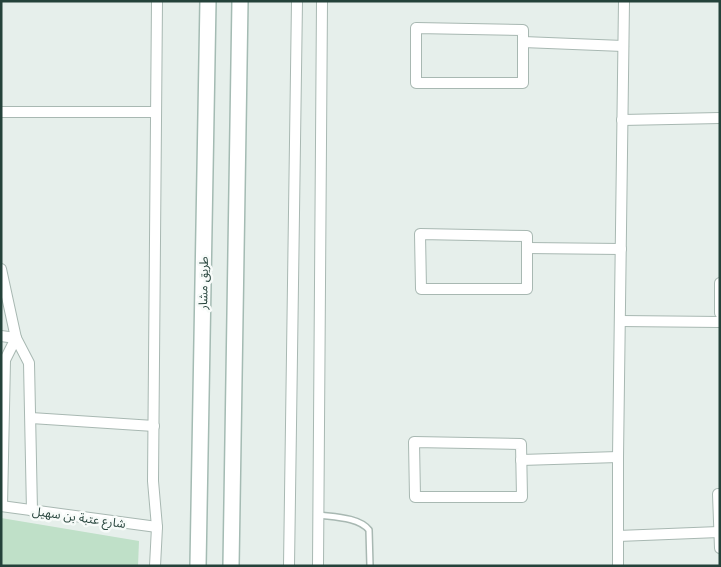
<svg xmlns="http://www.w3.org/2000/svg" width="721" height="567" viewBox="0 0 721 567" font-family="'PT Sans','Noto Sans Arabic',sans-serif">
	<rect width="100%" height="100%" fill="#e6efeb"/>
	<path fill="#bfe0c8" d="M 1,518 L 139,541 L 138,566 L 1,566 Z"/>
	<g fill="none" stroke-linecap="round" stroke-linejoin="round">
		<defs>
			<path id="lane" d="M 319,515 C 333,517 359,517 369,530 L 370,566"/>
			<g id="street">
				<path d="M 416,28 L 523,30 L 523,83 L 416,83 Z"/>
				<path d="M 523,42 L 623,46"/>
				<path d="M 1,112 L 156,112"/>
				<path d="M 622,120 L 720,118"/>
				<path d="M 420,234 L 527,236 L 527,289 L 421,289 Z"/>
				<path d="M 527,248 L 621,249"/>
				<path d="M 1,269 L 16,338 L 29,363 L 32,511"/>
				<path d="M 720,283 L 720,313"/>
				<path d="M 620,321 L 720,322"/>
				<path d="M 1,336 L 16,338"/>
				<path d="M 31,418 L 154,426"/>
				<path d="M 414,442 L 521,444 L 522,497 L 415,497 Z"/>
				<path d="M 521,460 L 618,457"/>
				<path d="M 720,494 L 718,494 L 720,548"/>
				<path d="M 1,506 L 157,527"/>
				<path d="M 2,506 L 5,360 L 16,338"/>
				<path d="M 618,536 L 719,532"/>
				<path d="M 155,566 L 157,527 L 153,481 L 157,1"/>
				<path d="M 289,566 L 297,1"/>
				<path d="M 318,566 L 322,1"/>
				<path d="M 618,566 L 618,457 L 624,1"/>
			</g>
			<g id="secondary">
				<path d="M 198,566 L 208,1"/>
				<path d="M 231,566 L 240,1"/>
			</g>
		</defs>
		<use href="#lane" stroke="#a8b8b2" stroke-width="8"/>
		<use href="#street" stroke="#a8b8b2" stroke-width="12"/>
		<use href="#secondary" stroke="#a4bbb3" stroke-width="18"/>
		<use href="#lane" stroke="#fff" stroke-width="5"/>
		<use href="#street" stroke="#fff" stroke-width="10"/>
		<use href="#secondary" stroke="#fff" stroke-width="15"/>
	</g>
	<g text-anchor="middle" dominant-baseline="central" stroke-width="5" stroke-linejoin="round" paint-order="stroke">
		<g font-size="12" fill="#24423a" stroke="#f7fbf9">
			<text transform="translate(203 283) rotate(-89)">طريق مشار</text>
			<text transform="translate(79 517) rotate(8)">شارع عتبة بن سهيل</text>
		</g>
	</g>
	<rect width="721" height="567" fill="none" stroke="#24423a" stroke-width="5"/>
</svg>
